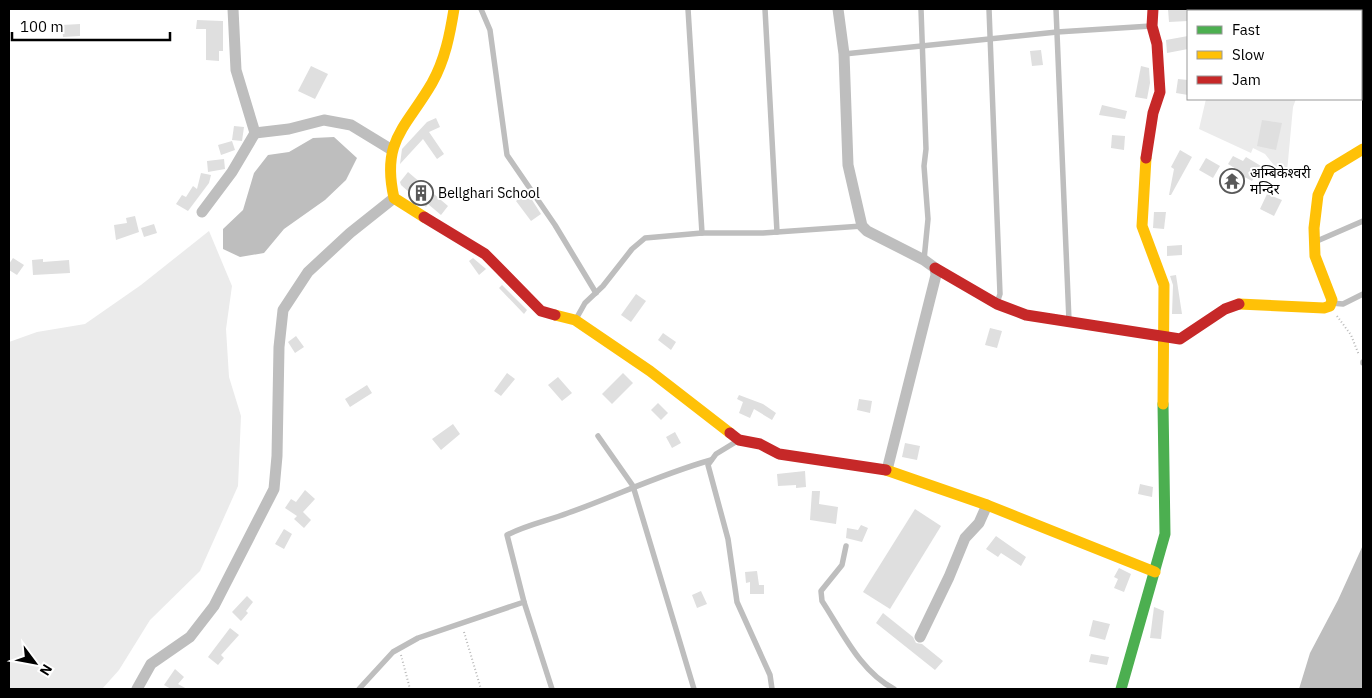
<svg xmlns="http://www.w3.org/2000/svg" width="1372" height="698" viewBox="0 0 1372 698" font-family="'IBM Plex Sans','Noto Sans Devanagari',sans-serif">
	<rect width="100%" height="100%" fill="#fff"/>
	<g fill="#ebebeb">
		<path d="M 1206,99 L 1296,99 L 1293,107 L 1287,172 L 1281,174 L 1265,154 L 1253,148 L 1251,153 L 1199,129 Z"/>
		<path d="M 209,231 L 232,286 L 226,329 L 229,377 L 241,416 L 238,486 L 200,571 L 150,620 L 119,670 L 102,689 L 9,689 L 9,342 L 37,332 L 85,324 L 141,285 Z"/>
	</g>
	<g fill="#bebebe">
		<path d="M 334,137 L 357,158 L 346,180 L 325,200 L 284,229 L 264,253 L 240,257 L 223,249 L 223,229 L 243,210 L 254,173 L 268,155 L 289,152 L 313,138 Z"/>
		<path d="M 1363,545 L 1363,689 L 1299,689 L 1310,653 L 1338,600 Z"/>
	</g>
	<g fill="#dfdfdf">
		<path d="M 1168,9 L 1188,9 L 1188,21 L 1169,22 Z"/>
		<path d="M 197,20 L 223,21 L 223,51 L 219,51 L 219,61 L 206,60 L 206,29 L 196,29 Z"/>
		<path d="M 80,24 L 80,36 L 63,37 L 62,25 Z"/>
		<path d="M 1188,36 L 1188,49 L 1167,53 L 1166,40 Z"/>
		<path d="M 1041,50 L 1043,65 L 1032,66 L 1030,51 Z"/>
		<path d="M 311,66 L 328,74 L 315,99 L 298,91 Z"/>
		<path d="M 1141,66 L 1149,68 L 1150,83 L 1147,99 L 1135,97 Z"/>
		<path d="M 1178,79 L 1188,80 L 1188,95 L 1176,93 Z"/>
		<path d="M 1102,105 L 1127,111 L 1125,119 L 1099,115 Z"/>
		<path d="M 436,118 L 440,127 L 429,132 L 444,154 L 437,159 L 423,139 L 400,164 L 402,149 L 427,122 Z"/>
		<path d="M 1262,120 L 1282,123 L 1276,150 L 1257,146 Z"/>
		<path d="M 234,126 L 244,127 L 242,141 L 232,140 Z"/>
		<path d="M 1112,135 L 1125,136 L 1124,150 L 1111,148 Z"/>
		<path d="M 232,141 L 235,150 L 221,155 L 218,145 Z"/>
		<path d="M 1180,150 L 1192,157 L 1171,195 L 1169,195 L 1174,169 L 1171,167 Z"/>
		<path d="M 1233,156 L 1243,161 L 1246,157 L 1261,166 L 1252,181 L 1237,173 L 1238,170 L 1228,164 Z"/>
		<path d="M 1206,158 L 1220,166 L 1213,178 L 1199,170 Z"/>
		<path d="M 224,159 L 225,169 L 208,172 L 207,161 Z"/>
		<path d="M 408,172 L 448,206 L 441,215 L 428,204 L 426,207 L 401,185 L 400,182 Z"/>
		<path d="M 201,173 L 211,175 L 209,183 L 188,211 L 176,204 L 182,195 L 186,197 L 193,186 L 197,189 Z"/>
		<path d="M 527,192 L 541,214 L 531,221 L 516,201 Z"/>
		<path d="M 1267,194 L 1282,200 L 1274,216 L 1260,209 Z"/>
		<path d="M 1154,212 L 1166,212 L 1164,229 L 1153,228 Z"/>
		<path d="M 135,216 L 139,232 L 116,240 L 114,225 L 127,223 L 126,218 Z"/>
		<path d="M 154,224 L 157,233 L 144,237 L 141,228 Z"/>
		<path d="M 1182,245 L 1182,255 L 1167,256 L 1167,246 Z"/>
		<path d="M 13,258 L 24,265 L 17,275 L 9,270 L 9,264 Z"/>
		<path d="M 473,258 L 486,269 L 479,275 L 469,261 Z"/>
		<path d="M 43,259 L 43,262 L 69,260 L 70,273 L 33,275 L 32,260 Z"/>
		<path d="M 1176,275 L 1182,314 L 1172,314 L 1173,285 L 1170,276 Z"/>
		<path d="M 502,285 L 527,310 L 524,314 L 499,288 Z"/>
		<path d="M 636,294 L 646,301 L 631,322 L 621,315 Z"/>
		<path d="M 990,328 L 1002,331 L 997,348 L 985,345 Z"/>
		<path d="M 663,333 L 676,342 L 671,350 L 658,340 Z"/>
		<path d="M 296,336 L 304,347 L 295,353 L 288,342 Z"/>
		<path d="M 507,373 L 515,379 L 501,396 L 494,391 Z"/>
		<path d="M 623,373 L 633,383 L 612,404 L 602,394 Z"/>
		<path d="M 558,377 L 572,393 L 562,401 L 548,385 Z"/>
		<path d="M 367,385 L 372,393 L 350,407 L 345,399 Z"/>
		<path d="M 739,395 L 763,404 L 776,413 L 772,420 L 754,409 L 750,418 L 739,413 L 743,402 L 737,399 Z"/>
		<path d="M 859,399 L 872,401 L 870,413 L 857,410 Z"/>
		<path d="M 658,403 L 668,413 L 661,420 L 651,410 Z"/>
		<path d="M 453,424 L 460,434 L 441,450 L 432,439 Z"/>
		<path d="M 675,432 L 681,443 L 672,448 L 666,437 Z"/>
		<path d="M 905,443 L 920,446 L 917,460 L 902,457 Z"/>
		<path d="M 805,471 L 806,487 L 796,488 L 796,485 L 778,486 L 777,474 Z"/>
		<path d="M 1140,484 L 1153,487 L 1152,497 L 1138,494 Z"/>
		<path d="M 305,490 L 315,499 L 303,512 L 311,520 L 304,528 L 294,519 L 297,516 L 285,508 L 291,499 L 296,502 Z"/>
		<path d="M 812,491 L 820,491 L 819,504 L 838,507 L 836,524 L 810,520 Z"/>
		<path d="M 915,509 L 941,526 L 890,609 L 863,592 Z"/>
		<path d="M 861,525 L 868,528 L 862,542 L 846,538 L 847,528 L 858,530 Z"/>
		<path d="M 284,529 L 292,534 L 284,549 L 275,544 Z"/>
		<path d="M 996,536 L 1026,557 L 1021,566 L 1001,553 L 998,557 L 986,549 Z"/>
		<path d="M 1119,568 L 1131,574 L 1124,592 L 1114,588 L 1118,579 L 1114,577 Z"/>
		<path d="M 757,571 L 759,585 L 764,585 L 764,594 L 750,594 L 750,582 L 746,583 L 745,572 Z"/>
		<path d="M 701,591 L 707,604 L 697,608 L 692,595 Z"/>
		<path d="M 247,596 L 253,602 L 246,611 L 248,613 L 241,621 L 232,612 Z"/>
		<path d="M 1154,607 L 1164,611 L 1161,639 L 1150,638 Z"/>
		<path d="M 883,613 L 913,637 L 916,643 L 922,644 L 943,661 L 935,670 L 876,623 Z"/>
		<path d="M 1093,620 L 1110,624 L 1105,640 L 1089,636 Z"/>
		<path d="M 230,628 L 239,635 L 221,655 L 224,658 L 218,665 L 208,657 Z"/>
		<path d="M 1091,654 L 1109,657 L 1107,665 L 1089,662 Z"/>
		<path d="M 175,669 L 184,677 L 178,684 L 187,689 L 171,689 L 164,685 Z"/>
	</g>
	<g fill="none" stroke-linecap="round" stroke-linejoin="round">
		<g stroke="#b9b9b9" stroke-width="2" stroke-dasharray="1 2.5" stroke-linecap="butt">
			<path d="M 1337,316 L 1351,335 L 1359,355"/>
			<path d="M 1363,372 L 1363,404"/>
			<path d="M 464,632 L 481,689"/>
			<path d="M 401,655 L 410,689"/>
		</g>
		<g stroke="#bebebe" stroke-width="5.5">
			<path d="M 481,9 L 490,30 L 507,155 L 555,225 L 596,293"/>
			<path d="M 688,9 L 702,233"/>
			<path d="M 765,9 L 777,232"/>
			<path d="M 921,9 L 926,149 L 924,166 L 928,219 L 924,260"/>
			<path d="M 989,9 L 1000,294 L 997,303"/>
			<path d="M 1056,9 L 1069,321"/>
			<path d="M 844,54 L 1057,32 L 1151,26"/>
			<path d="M 1317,241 L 1363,221"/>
			<path d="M 1331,303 L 1343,304 L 1363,294"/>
			<path d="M 576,319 L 585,303 L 603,286 L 632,249 L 645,238 L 702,233 L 763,233 L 862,226"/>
			<path d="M 1363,363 L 1363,362"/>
			<path d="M 598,436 L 633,486 L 694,689"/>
			<path d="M 739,440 L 716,454 L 708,465 L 728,539 L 737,602 L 770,675 L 772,689"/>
			<path d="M 846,546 L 842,565 L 821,591 L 822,601 C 843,633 860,671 894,689"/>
			<path d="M 524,602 L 552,689"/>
			<path d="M 359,689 L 393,652 L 418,638 L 524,602 L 507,535 C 526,525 547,521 568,513 C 616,496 661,474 711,460"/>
		</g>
		<g stroke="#bebebe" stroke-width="11">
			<path d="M 838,9 L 844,54 L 848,165 L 862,226 L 867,231 L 924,260 L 935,268 L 936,275 L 887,470"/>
			<path d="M 255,133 L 289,129 L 324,120 L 351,125 L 392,150"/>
			<path d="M 202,212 L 232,172 L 255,133 L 236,70 L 233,9"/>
			<path d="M 920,637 L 949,577 L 965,538 L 979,523 L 987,505"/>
			<path d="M 137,689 L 151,664 L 190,637 L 214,606 L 274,489 L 277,456 L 279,347 L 283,310 L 308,272 L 350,233 L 394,198"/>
		</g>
		<path stroke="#4caf50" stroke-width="11" d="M 1121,689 L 1165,534 L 1163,404"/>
		<g stroke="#ffc107" stroke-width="11">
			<path d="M 1146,158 L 1142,226 L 1164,285 L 1163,404"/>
			<path d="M 424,217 L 394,198 C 381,140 406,128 432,83 C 445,60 450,34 454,9"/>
			<path d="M 1239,304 L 1324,308 L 1330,306 L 1332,300 L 1315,256 L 1314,228 L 1318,195 L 1330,169 L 1363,149"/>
			<path d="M 555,315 L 575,320 L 650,371 L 730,433"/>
			<path d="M 886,470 L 987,505 L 1155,572"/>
		</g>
		<g stroke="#c62828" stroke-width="11">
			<path d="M 1146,158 L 1153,113 L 1160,92 L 1157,44 L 1152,26 L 1153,9"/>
			<path d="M 424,217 L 485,254 L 541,311 L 555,315"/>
			<path d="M 935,268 L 997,304 L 1026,315 L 1180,339 L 1225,309 L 1239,304"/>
			<path d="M 730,433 L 739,440 L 760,444 L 779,454 L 886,470"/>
		</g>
	</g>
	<defs>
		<symbol id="temple-ring" viewBox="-11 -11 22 22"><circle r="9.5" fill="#fff" stroke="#595959" stroke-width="1.5"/><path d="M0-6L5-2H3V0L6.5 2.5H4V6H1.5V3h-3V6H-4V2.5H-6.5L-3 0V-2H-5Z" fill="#595959"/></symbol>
		<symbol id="building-ring" viewBox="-11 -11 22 22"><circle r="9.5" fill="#fff" stroke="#595959" stroke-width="1.5"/><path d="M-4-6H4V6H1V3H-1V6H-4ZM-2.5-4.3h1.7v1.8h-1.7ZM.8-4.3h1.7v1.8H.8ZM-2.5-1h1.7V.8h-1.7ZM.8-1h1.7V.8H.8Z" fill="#595959"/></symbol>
	</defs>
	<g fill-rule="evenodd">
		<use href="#temple-ring" x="1218" y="167" width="28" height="28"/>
		<use href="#building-ring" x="407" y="179" width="28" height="28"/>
	</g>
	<g text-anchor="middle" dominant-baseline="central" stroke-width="4" stroke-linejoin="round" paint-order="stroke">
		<g font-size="14" fill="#000" stroke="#fff" text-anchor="start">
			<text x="1250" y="173">अम्बिकेश्‍वरी<tspan x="1250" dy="16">मन्दिर</tspan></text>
			<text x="438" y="193">Bellghari School</text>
		</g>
	</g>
	<rect width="1372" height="698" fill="none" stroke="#000000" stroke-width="20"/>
	<rect x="1187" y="10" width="175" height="90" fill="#ffffff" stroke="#999999"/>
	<rect x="1197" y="26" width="25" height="8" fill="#4caf50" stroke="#999999"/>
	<text x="1232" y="35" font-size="15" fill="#000000">Fast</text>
	<rect x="1197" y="51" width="25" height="8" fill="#ffc107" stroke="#999999"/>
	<text x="1232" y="60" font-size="15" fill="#000000">Slow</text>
	<rect x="1197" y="76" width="25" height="8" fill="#c62828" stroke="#999999"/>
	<text x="1232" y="85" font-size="15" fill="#000000">Jam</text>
	<g transform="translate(35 663) rotate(122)" stroke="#ffffff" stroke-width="4" paint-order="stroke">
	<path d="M0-4L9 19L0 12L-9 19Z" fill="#000000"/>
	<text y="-8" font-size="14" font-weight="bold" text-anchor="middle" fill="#000000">N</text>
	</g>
	<path d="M12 32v8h158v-8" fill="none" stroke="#000000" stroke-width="2.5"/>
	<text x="20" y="32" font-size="15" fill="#000000" stroke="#ffffff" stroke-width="4" paint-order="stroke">100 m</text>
</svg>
